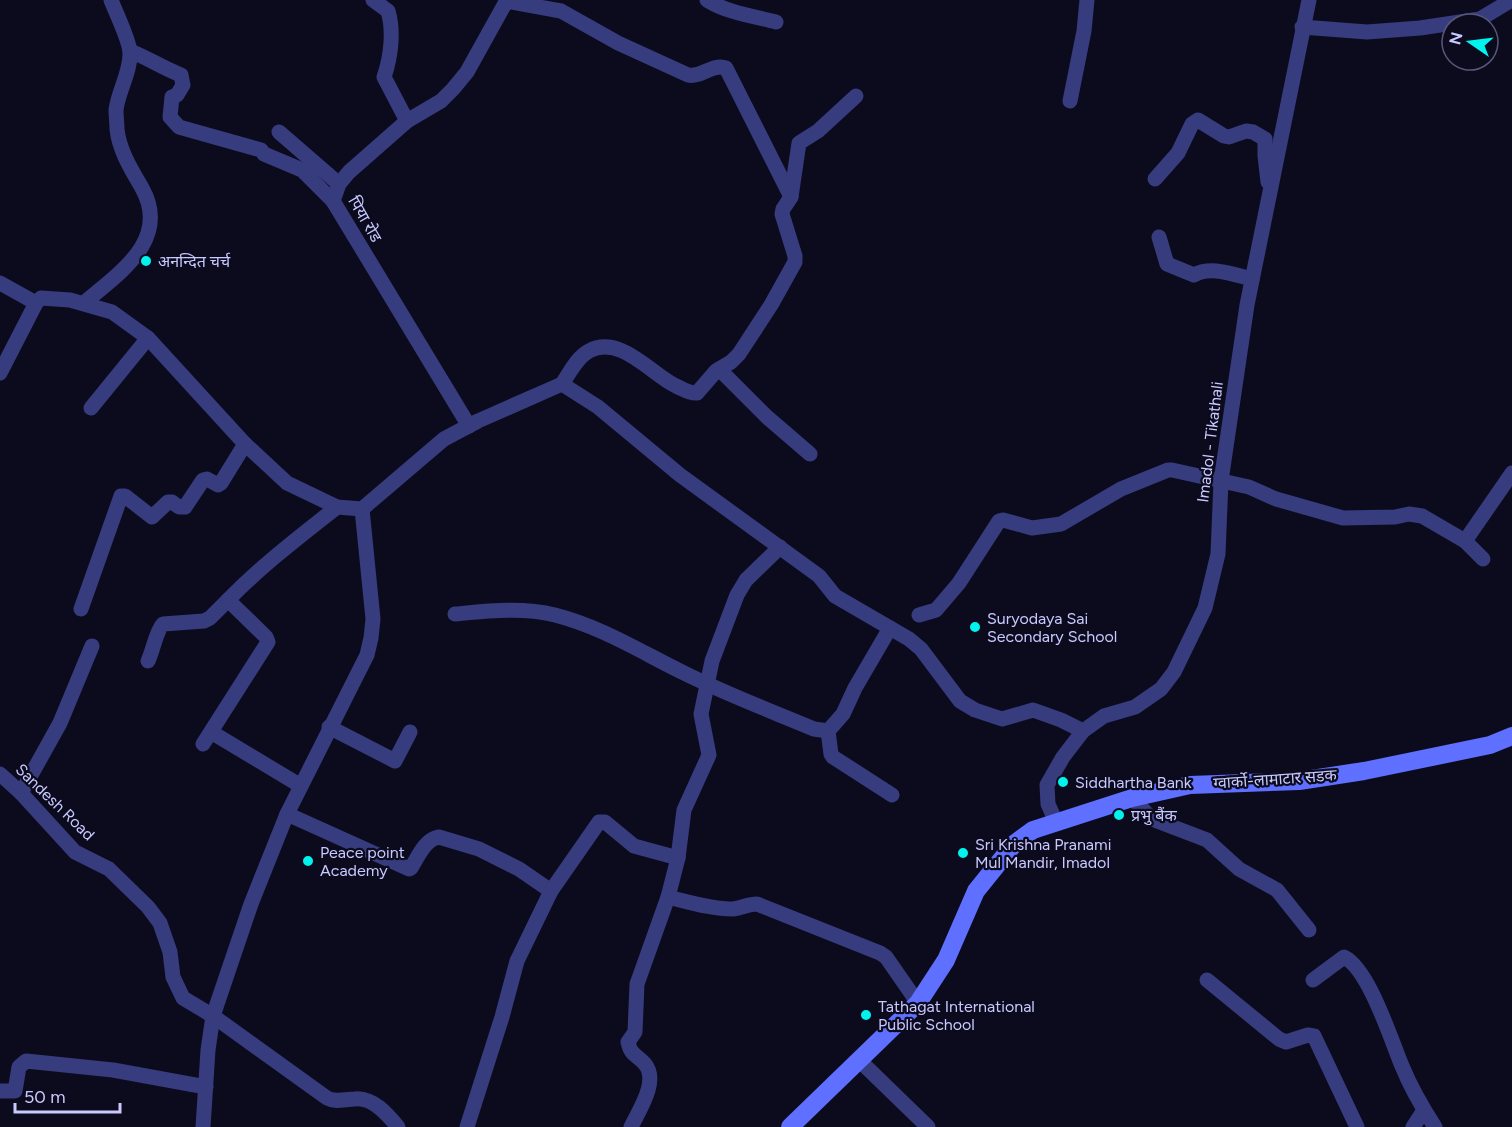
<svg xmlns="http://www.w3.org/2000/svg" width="1512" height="1127" viewBox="0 0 1512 1127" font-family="Figtree,'Noto Sans Devanagari',sans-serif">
	<rect width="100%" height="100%" fill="#0c0b1e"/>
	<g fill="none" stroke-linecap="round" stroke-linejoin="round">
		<g stroke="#363c7d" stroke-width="15">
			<path d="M 373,0 L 388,11 C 394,31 391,57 384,77 L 407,121"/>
			<path d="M 707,0 C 728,13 753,16 776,22"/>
			<path d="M 506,1 L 561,11 L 618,43 L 688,75 C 701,78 713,63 726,68 L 791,197"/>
			<path d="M 1302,27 L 1367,32 L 1420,28 L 1480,19 L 1510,1"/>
			<path d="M 130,51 C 148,58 163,68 181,75 L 183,85 L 177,95 L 172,97 L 170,117 L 179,127 L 261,150 L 264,154 L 302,170 L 333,201"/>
			<path d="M 1070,101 L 1084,31 L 1087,0"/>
			<path d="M 279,132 L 339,184"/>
			<path d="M 1155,179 L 1178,153 L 1192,124 L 1198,120 L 1224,136 L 1229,137 L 1246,131 L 1253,132 L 1265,139 L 1265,156 L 1268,182"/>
			<path d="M 1159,237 L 1167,264 L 1194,275 C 1211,265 1234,275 1252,279"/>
			<path d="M 0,283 L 36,303"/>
			<path d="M 84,303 C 119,273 171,240 142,188 C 131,169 119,150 117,129 C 117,123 116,116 116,110 C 118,91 131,72 130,52 C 129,39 116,13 111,0"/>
			<path d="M 719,369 L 767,417 L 810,454"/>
			<path d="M 0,373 L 36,303 L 41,298 L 70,300 L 112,312 L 148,338 L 245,444 L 287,483 L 337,507 L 362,509 L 444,439 L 478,421 L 562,384 L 598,407 L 680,475 L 819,576 L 835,596 L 909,639 L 921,649 L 960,701 L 975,710 L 1002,719 L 1033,710 L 1061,720 L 1083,731"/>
			<path d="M 562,384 C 569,374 577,357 589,351 C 620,334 651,374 676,386 C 683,389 690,394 697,393 L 716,371 L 731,362 L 739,354 L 771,305 L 795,262 L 795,256 L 782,214 L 783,209 L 791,197 L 799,143 L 818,131 L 856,96"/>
			<path d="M 91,408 L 148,338"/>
			<path d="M 469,426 L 333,201 L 339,184 L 349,172 L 407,121 L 441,101 L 453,89 L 467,72 L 507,0"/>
			<path d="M 1465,541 L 1512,473"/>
			<path d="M 81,609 L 121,496 L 125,496 L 152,517 L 168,502 L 172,502 L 179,507 L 185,507 L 203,480 L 207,479 L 218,485 L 221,483 L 245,444"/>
			<path d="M 455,614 C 488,611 522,607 555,615 C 602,627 641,652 684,673 C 726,694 771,711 814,729 L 828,731 L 843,714 L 855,688 L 890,628"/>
			<path d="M 919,615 L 936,610 L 959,583 L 999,521 L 1003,520 L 1032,528 L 1061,524 L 1121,489 L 1168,470 L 1172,470 L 1249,487 L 1276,499 L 1343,518 L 1395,517 L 1409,514 L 1422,516 L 1465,541 L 1483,559"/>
			<path d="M 148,661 C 153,651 156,631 163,624 L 204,621 L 210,618 L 228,600"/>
			<path d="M 329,727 L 395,761 L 410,732"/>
			<path d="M 828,731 L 831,754 L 833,757 L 892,795"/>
			<path d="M 211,732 L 301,786"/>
			<path d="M 203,744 L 268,642 L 266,637 L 228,600 C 261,566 299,537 337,507"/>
			<path d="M 0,774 L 21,793 L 75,852 L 109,869 L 148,907 L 160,923 L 170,952 L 173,977 L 183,998 L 213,1016 L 327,1098 C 336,1103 345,1099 355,1099 C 373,1097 388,1115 398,1127"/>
			<path d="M 21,793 L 60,723 L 92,646"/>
			<path d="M 1132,798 L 1152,819 L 1207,840 L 1239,869 L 1277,890 L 1309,930"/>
			<path d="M 287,814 L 409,869 L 411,868 C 418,857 425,839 439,837 L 479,849 L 519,869 L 551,891"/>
			<path d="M 1056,822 L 1048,804 L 1047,785 L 1063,757 L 1083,731 L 1104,716 L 1135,707 L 1161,689 L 1174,672 L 1205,608 L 1218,554 L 1221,481 L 1247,305 L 1309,0"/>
			<path d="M 668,897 C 689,902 711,909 733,909 C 742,908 748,904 757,904 L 880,953 L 886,957 L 918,1003"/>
			<path d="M 1207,980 L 1279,1039 L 1286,1042 L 1308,1035 L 1314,1036 L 1357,1127"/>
			<path d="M 1313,980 L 1344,957 C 1369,969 1391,1040 1402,1066 C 1411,1088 1422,1107 1435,1127"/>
			<path d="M 859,1060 L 928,1127"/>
			<path d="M 0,1091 L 15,1091 L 19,1067 L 26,1061 L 113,1070 L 206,1087"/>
			<path d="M 203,1127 L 208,1050 L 213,1016 L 251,904 L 287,814 L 367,655 L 371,638 L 373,619 L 362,509"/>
			<path d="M 467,1127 L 502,1017 L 517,961 L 551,891 L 599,822 L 605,822 L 634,846 L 678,858"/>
			<path d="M 631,1127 C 639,1110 659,1081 645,1064 C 636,1054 631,1056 628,1042 L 635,1032 L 637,984 L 668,897 L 678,858 L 684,810 L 709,755 L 701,714 L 712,661 L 737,595 L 746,580 L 780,547"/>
			<path d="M 1413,1127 L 1424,1110"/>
		</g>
		<path stroke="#5f6fff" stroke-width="18" d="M 790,1127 L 918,1003 L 946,960 L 976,891 L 1014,844 L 1033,830 L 1132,798 L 1190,785 L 1299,781 L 1364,771 L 1490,745 L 1512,736"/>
	</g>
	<g fill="#00f3ec" stroke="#0c0b1e" stroke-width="2">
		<circle cx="146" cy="261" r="6"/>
		<circle cx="975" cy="627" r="6"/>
		<circle cx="1063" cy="782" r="6"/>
		<circle cx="1119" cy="815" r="6"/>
		<circle cx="963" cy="853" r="6"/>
		<circle cx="308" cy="861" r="6"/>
		<circle cx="866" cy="1015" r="6"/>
	</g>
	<g text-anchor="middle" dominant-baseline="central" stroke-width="4.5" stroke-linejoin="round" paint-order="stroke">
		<g font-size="16" fill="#c8c9ff" stroke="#0c0b1e">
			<text transform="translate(365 219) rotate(60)">पिया रोड</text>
			<text transform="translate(1210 442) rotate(-83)">Imadol - Tikathali</text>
			<text transform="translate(1275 779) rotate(-4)">ग्वार्को-लामाटार सडक</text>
			<text transform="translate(55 802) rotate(44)">Sandesh Road</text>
		</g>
		<g font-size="16" fill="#c8c9ff" stroke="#0c0b1e" text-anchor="start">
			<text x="158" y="261">अनन्दित चर्च</text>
			<text x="987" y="618">Suryodaya Sai<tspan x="987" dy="18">Secondary School</tspan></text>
			<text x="1075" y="782">Siddhartha Bank</text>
			<text x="1131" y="815">प्रभु बैंक</text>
			<text x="975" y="844">Sri Krishna Pranami<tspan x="975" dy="18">Mul Mandir, Imadol</tspan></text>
			<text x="320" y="852">Peace point<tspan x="320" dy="18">Academy</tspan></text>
			<text x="878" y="1006">Tathagat International<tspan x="878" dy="18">Public School</tspan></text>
		</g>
	</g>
	<g transform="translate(1470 42) rotate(284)"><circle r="28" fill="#0c0b1e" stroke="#575778" stroke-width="1.5"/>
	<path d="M0-4.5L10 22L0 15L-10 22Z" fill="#00f3ec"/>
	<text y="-9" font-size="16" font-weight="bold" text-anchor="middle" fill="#c8c9ff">N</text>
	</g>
	<path d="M15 1103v9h105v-9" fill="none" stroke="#c8c9ff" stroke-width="3"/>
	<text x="24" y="1103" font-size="18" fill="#c8c9ff" stroke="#0c0b1e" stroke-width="4.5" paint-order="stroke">50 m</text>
</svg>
